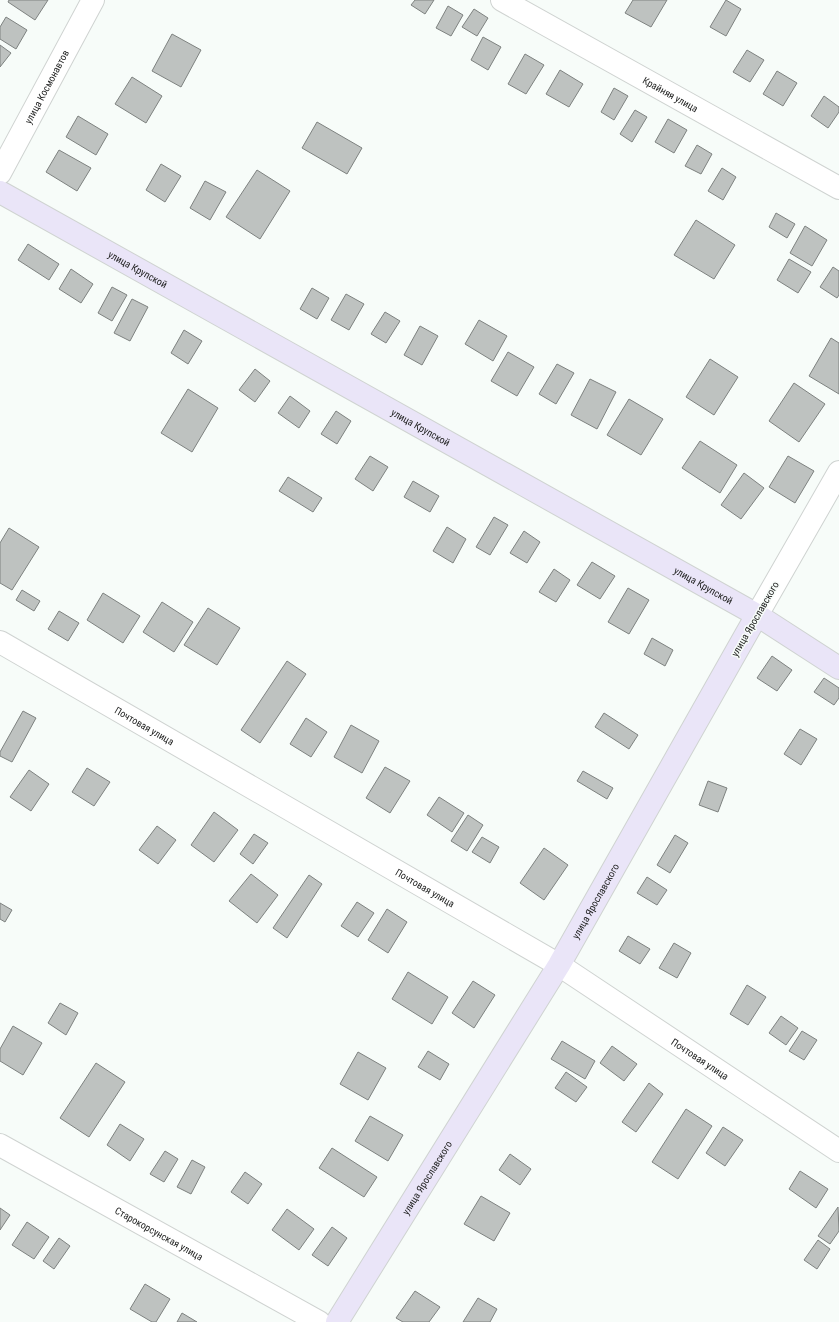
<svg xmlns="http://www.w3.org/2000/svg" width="839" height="1322" viewBox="0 0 839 1322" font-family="'Roboto Condensed',sans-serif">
	<rect width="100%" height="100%" fill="#f7fcf9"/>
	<g fill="#bec2c0" stroke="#7e8280">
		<path d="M 9,0 L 48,0 L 35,20 L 8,2 Z"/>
		<path d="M 415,0 L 434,0 L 425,14 L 411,5 Z"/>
		<path d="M 633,0 L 667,0 L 651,27 L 625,13 Z"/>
		<path d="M 726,0 L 741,9 L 726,36 L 710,27 Z"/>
		<path d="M 448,6 L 463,15 L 451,36 L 436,28 Z"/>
		<path d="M 474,9 L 488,18 L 477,36 L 462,27 Z"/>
		<path d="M 6,17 L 27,30 L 16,49 L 0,39 L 0,27 Z"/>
		<path d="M 172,34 L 201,50 L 181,87 L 152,71 Z"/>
		<path d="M 483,37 L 501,47 L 488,70 L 471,60 Z"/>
		<path d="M 0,45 L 11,53 L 0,67 Z"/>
		<path d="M 747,50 L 764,60 L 750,82 L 733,72 Z"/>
		<path d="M 525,54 L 544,65 L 526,94 L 508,84 Z"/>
		<path d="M 560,70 L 583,84 L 569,107 L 546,94 Z"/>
		<path d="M 777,71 L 797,83 L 783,106 L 763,94 Z"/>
		<path d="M 132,77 L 162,96 L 146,123 L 115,104 Z"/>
		<path d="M 614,88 L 628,96 L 614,120 L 601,112 Z"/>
		<path d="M 824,96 L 839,107 L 839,112 L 828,128 L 811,116 Z"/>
		<path d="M 635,110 L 647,117 L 632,142 L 620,134 Z"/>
		<path d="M 78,116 L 108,134 L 96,155 L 66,137 Z"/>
		<path d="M 668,119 L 687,130 L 674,153 L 655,142 Z"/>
		<path d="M 317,122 L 362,148 L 347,174 L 302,148 Z"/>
		<path d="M 697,145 L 712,154 L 701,174 L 685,166 Z"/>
		<path d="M 59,150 L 91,168 L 77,191 L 46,172 Z"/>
		<path d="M 161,164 L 181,176 L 165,202 L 146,190 Z"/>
		<path d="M 722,168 L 736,177 L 723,200 L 708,191 Z"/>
		<path d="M 257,170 L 290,191 L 260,239 L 226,217 Z"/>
		<path d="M 205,181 L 226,192 L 210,220 L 190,208 Z"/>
		<path d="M 776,213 L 795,224 L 787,238 L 769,227 Z"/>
		<path d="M 696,220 L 735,245 L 714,279 L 674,255 Z"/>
		<path d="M 805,226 L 827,240 L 812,266 L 790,253 Z"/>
		<path d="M 28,244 L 59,264 L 49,280 L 18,260 Z"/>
		<path d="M 789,259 L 811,272 L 798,293 L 777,280 Z"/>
		<path d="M 833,267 L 839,271 L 839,295 L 837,298 L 820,287 Z"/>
		<path d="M 71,269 L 93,284 L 81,303 L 59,289 Z"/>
		<path d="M 112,287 L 127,295 L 112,321 L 98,313 Z"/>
		<path d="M 312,288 L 329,298 L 317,319 L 300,309 Z"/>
		<path d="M 346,294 L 364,304 L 349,330 L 331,320 Z"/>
		<path d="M 132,299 L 148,307 L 130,341 L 114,333 Z"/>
		<path d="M 385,312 L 400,321 L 386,343 L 371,334 Z"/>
		<path d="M 479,320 L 507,336 L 493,361 L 465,344 Z"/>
		<path d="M 420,326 L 438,336 L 422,365 L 404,355 Z"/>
		<path d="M 184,330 L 202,341 L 188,364 L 171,353 Z"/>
		<path d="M 831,338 L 839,343 L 839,394 L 809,376 Z"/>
		<path d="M 508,352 L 534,367 L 517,396 L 491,381 Z"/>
		<path d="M 710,359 L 738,377 L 714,415 L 686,397 Z"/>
		<path d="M 557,364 L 574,373 L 556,404 L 539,394 Z"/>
		<path d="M 255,369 L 270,381 L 255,402 L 239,390 Z"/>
		<path d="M 590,379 L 616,392 L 597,429 L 571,415 Z"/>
		<path d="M 794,383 L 825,404 L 799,442 L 769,421 Z"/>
		<path d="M 188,389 L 218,408 L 192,452 L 161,433 Z"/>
		<path d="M 290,396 L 310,411 L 299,428 L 278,413 Z"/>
		<path d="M 629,399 L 663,419 L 641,455 L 607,435 Z"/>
		<path d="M 336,411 L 351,421 L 337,444 L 321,434 Z"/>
		<path d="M 700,441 L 737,465 L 720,493 L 682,468 Z"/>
		<path d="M 370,456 L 388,467 L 373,491 L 355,479 Z"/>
		<path d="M 788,456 L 814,471 L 795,503 L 769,487 Z"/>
		<path d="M 744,473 L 764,488 L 741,519 L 721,505 Z"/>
		<path d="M 288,477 L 322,498 L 313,512 L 279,491 Z"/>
		<path d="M 413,481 L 439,496 L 430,512 L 404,497 Z"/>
		<path d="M 494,517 L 508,525 L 490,555 L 476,547 Z"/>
		<path d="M 447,527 L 466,539 L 453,563 L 433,551 Z"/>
		<path d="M 9,528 L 39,547 L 12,590 L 0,583 L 0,543 Z"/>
		<path d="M 524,531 L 540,542 L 527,563 L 510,553 Z"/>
		<path d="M 592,562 L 615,576 L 600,599 L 577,585 Z"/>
		<path d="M 554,569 L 570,580 L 556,602 L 539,592 Z"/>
		<path d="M 628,588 L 649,600 L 629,634 L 608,622 Z"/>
		<path d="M 22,590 L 40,601 L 34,611 L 16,600 Z"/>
		<path d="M 103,593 L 140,616 L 123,643 L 87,620 Z"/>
		<path d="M 162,602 L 193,622 L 174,652 L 143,632 Z"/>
		<path d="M 208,608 L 240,628 L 217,665 L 184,645 Z"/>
		<path d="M 59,611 L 79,623 L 68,641 L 48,629 Z"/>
		<path d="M 652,638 L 673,650 L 665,666 L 644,654 Z"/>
		<path d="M 772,656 L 792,670 L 777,691 L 757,678 Z"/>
		<path d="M 287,661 L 306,674 L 260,743 L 241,730 Z"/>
		<path d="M 824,678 L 839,688 L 839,698 L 834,705 L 814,692 Z"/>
		<path d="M 23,711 L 36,718 L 12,762 L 0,756 L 0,752 Z"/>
		<path d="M 604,713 L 638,735 L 629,749 L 595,727 Z"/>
		<path d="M 306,718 L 327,732 L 311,757 L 290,744 Z"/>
		<path d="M 351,725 L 379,741 L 362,773 L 334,757 Z"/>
		<path d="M 800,729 L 817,739 L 801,765 L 784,754 Z"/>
		<path d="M 385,767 L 410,781 L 390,813 L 366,798 Z"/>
		<path d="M 87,768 L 110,782 L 94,806 L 72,792 Z"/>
		<path d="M 29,770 L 49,784 L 31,811 L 10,797 Z"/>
		<path d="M 583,771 L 613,788 L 607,799 L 577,781 Z"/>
		<path d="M 708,781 L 727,788 L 718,812 L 699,805 Z"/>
		<path d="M 439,797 L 464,813 L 452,832 L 427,815 Z"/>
		<path d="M 214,812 L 238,830 L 214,862 L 191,845 Z"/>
		<path d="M 468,815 L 483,825 L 467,851 L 451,841 Z"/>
		<path d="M 157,826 L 176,840 L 158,864 L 139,850 Z"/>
		<path d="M 254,834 L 268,843 L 253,864 L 240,854 Z"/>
		<path d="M 675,835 L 688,843 L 670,873 L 657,865 Z"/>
		<path d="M 482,837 L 499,847 L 490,863 L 472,852 Z"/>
		<path d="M 544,848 L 568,865 L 544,900 L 520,883 Z"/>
		<path d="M 251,874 L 278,895 L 257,923 L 229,901 Z"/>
		<path d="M 309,875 L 322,884 L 287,938 L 273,928 Z"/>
		<path d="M 647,877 L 667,890 L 657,905 L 637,893 Z"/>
		<path d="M 357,902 L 374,913 L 358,937 L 341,926 Z"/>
		<path d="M 0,903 L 12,910 L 5,922 L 0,919 Z"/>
		<path d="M 387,909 L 407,922 L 388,953 L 368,940 Z"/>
		<path d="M 628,936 L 650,949 L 640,964 L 619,951 Z"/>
		<path d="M 674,943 L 691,953 L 677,978 L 659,968 Z"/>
		<path d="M 408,972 L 448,997 L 432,1024 L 392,999 Z"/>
		<path d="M 473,981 L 495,995 L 474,1028 L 452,1013 Z"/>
		<path d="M 747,985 L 766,997 L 748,1025 L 730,1014 Z"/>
		<path d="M 60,1003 L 78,1013 L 66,1035 L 48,1023 Z"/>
		<path d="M 781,1016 L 798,1028 L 786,1045 L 769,1033 Z"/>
		<path d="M 13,1026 L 42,1043 L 23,1075 L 0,1061 L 0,1049 Z"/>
		<path d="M 802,1031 L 817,1040 L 804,1060 L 789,1051 Z"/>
		<path d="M 562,1041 L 595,1061 L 585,1079 L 551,1059 Z"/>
		<path d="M 612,1046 L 637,1064 L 624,1081 L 600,1063 Z"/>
		<path d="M 428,1051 L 449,1064 L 440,1080 L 418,1067 Z"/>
		<path d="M 358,1052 L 386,1068 L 368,1100 L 340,1084 Z"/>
		<path d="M 96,1063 L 125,1082 L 89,1137 L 60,1118 Z"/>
		<path d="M 566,1072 L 587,1087 L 576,1102 L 555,1088 Z"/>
		<path d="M 649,1083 L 663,1094 L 636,1132 L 622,1122 Z"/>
		<path d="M 686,1109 L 712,1126 L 678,1179 L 652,1162 Z"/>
		<path d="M 370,1116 L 403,1135 L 388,1161 L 355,1141 Z"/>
		<path d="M 120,1124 L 144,1139 L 130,1161 L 107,1145 Z"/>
		<path d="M 723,1127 L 743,1140 L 725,1166 L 706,1153 Z"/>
		<path d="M 332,1148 L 377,1177 L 364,1197 L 319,1168 Z"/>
		<path d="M 165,1151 L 178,1159 L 164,1182 L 150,1174 Z"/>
		<path d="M 510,1154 L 531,1169 L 520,1185 L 499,1170 Z"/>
		<path d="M 192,1160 L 205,1167 L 191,1194 L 177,1187 Z"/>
		<path d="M 800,1171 L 828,1189 L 816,1208 L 789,1189 Z"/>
		<path d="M 245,1172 L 262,1184 L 248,1204 L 231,1192 Z"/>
		<path d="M 481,1196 L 510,1213 L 494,1241 L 464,1224 Z"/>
		<path d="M 838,1207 L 839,1231 L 830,1244 L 818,1236 Z"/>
		<path d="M 0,1208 L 10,1215 L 0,1230 Z"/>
		<path d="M 287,1209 L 314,1229 L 299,1250 L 272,1230 Z"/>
		<path d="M 27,1222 L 49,1237 L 34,1259 L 12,1245 Z"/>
		<path d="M 332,1227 L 347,1238 L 328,1266 L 312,1255 Z"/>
		<path d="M 59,1238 L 70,1246 L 54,1269 L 43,1261 Z"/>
		<path d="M 818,1240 L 830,1249 L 817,1269 L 804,1260 Z"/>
		<path d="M 145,1284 L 170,1299 L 156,1322 L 152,1322 L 130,1309 Z"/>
		<path d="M 415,1291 L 440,1307 L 429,1322 L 403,1322 L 396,1318 Z"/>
		<path d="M 478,1298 L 497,1309 L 490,1322 L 463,1322 Z"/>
		<path d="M 182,1313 L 197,1322 L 177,1322 Z"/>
	</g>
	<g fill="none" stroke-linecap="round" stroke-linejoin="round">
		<defs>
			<g id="street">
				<path id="s1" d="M 502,0 L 839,188"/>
				<path id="s2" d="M 0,173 L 93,0"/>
				<path d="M 757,615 L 839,472"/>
				<path id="s3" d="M 0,642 L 559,965 L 839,1151"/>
				<path id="s4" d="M 0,1145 L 319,1322"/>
			</g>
			<g id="secondary">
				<path id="s5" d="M 0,192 L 757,615 L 839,668"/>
				<path id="s6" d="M 337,1322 L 559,965 L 757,615"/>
			</g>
		</defs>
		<use href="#street" stroke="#cfd3d1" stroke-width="24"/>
		<use href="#secondary" stroke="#cfd3d1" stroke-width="24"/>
		<use href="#street" stroke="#fff" stroke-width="22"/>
		<use href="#secondary" stroke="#eae5f8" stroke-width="22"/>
	</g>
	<g text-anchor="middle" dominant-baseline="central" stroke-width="3" stroke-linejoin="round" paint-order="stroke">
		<g font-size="10" fill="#1d1e1d" stroke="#f7fcf9">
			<text stroke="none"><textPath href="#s2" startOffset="98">улица Космонавтов</textPath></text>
			<text stroke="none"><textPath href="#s1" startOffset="193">Крайняя улица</textPath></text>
			<text stroke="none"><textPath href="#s5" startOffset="158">улица Крупской</textPath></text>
			<text stroke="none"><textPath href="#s5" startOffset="482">улица Крупской</textPath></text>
			<text stroke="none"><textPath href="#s5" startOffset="806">улица Крупской</textPath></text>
			<text transform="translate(755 619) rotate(-60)">улица Ярославского</text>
			<text stroke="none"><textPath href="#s3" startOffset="167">Почтовая улица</textPath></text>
			<text stroke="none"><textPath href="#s3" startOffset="491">Почтовая улица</textPath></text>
			<text stroke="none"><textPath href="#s6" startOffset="494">улица Ярославского</textPath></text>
			<text stroke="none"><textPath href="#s3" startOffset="815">Почтовая улица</textPath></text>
			<text stroke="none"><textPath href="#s6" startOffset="170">улица Ярославского</textPath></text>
			<text stroke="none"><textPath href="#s4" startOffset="182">Старокорсунская улица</textPath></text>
		</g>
	</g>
</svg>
